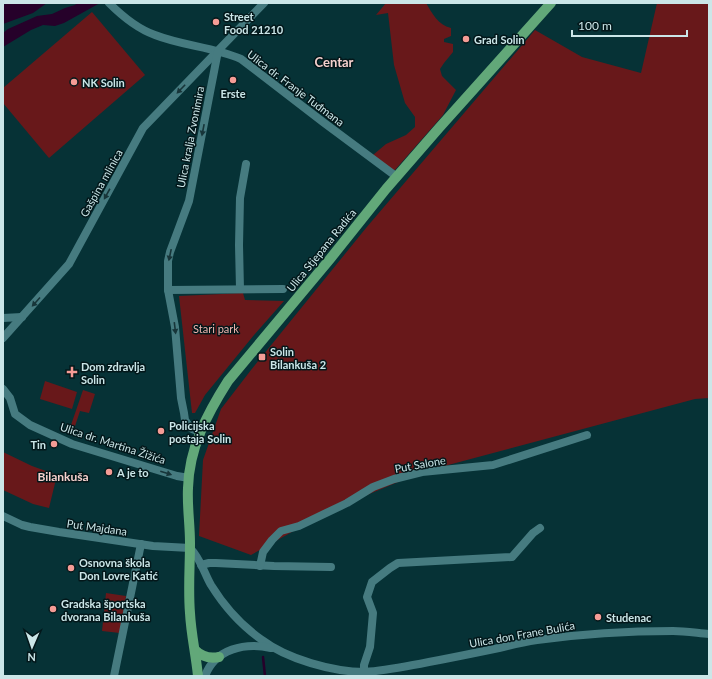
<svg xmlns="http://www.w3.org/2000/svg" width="712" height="679" viewBox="0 0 712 679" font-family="Lato,sans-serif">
	<rect width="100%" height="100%" fill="#063236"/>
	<g fill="#68181a">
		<path d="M 386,3 L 426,3 C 432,13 438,25 451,28 L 451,36 L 444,39 L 444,42 L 453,44 L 453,52 L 444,63 L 440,69 L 442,76 L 456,90 L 443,115 L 394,171 L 373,155 L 386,144 L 406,135 L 415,127 L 415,117 L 405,103 L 394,65 L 388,13 L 376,15 Z"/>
		<path d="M 657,3 L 709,3 L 709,398 L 695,399 L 422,472 L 331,510 L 251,555 L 199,536 L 203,460 L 221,409 L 251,370 L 366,228 L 535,30 L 582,57 L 641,73 Z"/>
		<path d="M 92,12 L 145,75 L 49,158 L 3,103 L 3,88 Z"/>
		<path d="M 243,293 L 245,300 L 284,301 L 254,335 L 205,395 L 195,413 L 192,413 L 179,296 Z"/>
		<path d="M 45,381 L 77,392 L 72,409 L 40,399 Z"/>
		<path d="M 83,390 L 95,394 L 89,413 L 80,411 L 75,426 L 71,425 Z"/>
		<path d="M 3,452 L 32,466 L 57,475 L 49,508 L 33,504 L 3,490 Z"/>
		<path d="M 106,593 L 126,596 L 120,633 L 102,631 Z"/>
	</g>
	<g fill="#26012a">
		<path d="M 8,3 L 47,3 L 33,13 L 3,24 L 3,5 Z"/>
		<path d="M 77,3 L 103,3 L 100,3 L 64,23 L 55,26 L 43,25 L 31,30 L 3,47 L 3,33 L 8,29 L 37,16 L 52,14 L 65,8 L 75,5 Z"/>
	</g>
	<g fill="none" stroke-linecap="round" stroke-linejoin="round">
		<path stroke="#26012a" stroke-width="2.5" d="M 263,657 L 265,676"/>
		<g stroke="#467b80" stroke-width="8">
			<path d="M 109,3 C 122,16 138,29 155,35 C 183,46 214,47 241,59 L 323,122 L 397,177"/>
			<path d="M 240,289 L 239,245 L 240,198 L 246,164"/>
			<path d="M 168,290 L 283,289"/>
			<path d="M 3,318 L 22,317"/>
			<path d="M 3,338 L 69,264 L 143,128 L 264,3"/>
			<path d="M 3,389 L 10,398 L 15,414 L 30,425 L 72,444 L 177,476 L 189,478"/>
			<path d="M 200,432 L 192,429 L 189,426 L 185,420 L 184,413 L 181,398 L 175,327 L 168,290 L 168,261 L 170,252 L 189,201 L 218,51"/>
			<path d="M 3,516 L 22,525 L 30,527 L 59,532 L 153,546 L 190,548 C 201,559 204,573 211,585 C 224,606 242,626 262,640 C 287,659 333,672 365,672 C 381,671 397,668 413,665 C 441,660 470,654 499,648 C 511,645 524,642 537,640 C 581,634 628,631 673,631 C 685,631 697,633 709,634"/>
			<path d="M 201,565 L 209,563 L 216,563 L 274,566 L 331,567"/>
			<path d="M 260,566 L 263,552 L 272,540 L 281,531 L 299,526 L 347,503 L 373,487 L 394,479 L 422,472 L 493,465 L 587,435"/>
			<path d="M 114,676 L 141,544"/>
			<path d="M 205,676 C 215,649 245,642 271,648"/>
			<path d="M 364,676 L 364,665 L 370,647 L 373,613 L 367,597 L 372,582 L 390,568 L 398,563 L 512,557 L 533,533 L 540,528"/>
		</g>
		<g stroke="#62a879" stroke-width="10">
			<path d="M 195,650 C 201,656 209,659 219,657"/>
			<path d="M 198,676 C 196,655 191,634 190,613 C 188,589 190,566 190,543 C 190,524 187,506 188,488 C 189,448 207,414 228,381 L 330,259 L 386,189 L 439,128 L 551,3"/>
		</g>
	</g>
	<defs><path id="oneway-solid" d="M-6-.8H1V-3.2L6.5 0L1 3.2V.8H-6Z"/></defs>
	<g fill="#173539">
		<use href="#oneway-solid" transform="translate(181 89) rotate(134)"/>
		<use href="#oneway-solid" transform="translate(203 130) rotate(101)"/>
		<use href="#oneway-solid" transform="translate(107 194) rotate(119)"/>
		<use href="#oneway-solid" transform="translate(170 255) rotate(102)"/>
		<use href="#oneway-solid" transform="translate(36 302) rotate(132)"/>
		<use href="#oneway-solid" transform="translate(175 328) rotate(83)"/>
		<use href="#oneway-solid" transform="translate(166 473) rotate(17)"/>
	</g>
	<g fill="#f59c96" stroke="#03171a" stroke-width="1.5">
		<circle cx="216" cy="22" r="4"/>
		<circle cx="466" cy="39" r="4"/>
		<circle cx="233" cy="80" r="4"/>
		<circle cx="74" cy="82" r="4"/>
		<rect x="258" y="353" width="8" height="8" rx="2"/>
		<path d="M70 366h4v4h4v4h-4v4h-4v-4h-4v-4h4z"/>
		<circle cx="161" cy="431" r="4"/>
		<circle cx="54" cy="444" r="4"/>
		<circle cx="109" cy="472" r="4"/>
		<circle cx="71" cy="568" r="4"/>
		<circle cx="53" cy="609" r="4"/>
		<circle cx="598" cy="617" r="4"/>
	</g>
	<g text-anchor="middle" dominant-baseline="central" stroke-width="3" stroke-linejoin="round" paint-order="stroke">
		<g font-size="11" font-weight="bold" fill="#cbe6e8" stroke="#03171a" text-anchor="start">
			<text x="224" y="16">Street<tspan x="224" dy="13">Food 21210</tspan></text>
			<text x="474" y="39">Grad Solin</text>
			<text x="82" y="82">NK Solin</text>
			<text x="233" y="93" text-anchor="middle">Erste</text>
			<text x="270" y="351">Solin<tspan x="270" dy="13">Bilankuša 2</tspan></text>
			<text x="81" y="366">Dom zdravlja<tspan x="81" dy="13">Solin</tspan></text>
			<text x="169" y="425">Policijska<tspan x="169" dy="13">postaja Solin</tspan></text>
			<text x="46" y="444" text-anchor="end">Tin</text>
			<text x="117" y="472">A je to</text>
			<text x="79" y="562">Osnovna škola<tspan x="79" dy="13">Don Lovre Katić</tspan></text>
			<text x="61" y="603">Gradska športska<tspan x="61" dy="13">dvorana Bilankuša</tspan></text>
			<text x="606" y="617">Studenac</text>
		</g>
		<g font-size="11" fill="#cbe6e8" stroke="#03171a">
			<text transform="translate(296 88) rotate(37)">Ulica dr. Franje Tuđmana</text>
			<text transform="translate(190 137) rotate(-79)">Ulica kralja Zvonimira</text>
			<text transform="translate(101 183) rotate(-61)">Gašpina mlinica</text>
			<text transform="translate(321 250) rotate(-51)">Ulica Stjepana Radića</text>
			<text transform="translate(113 443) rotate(18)">Ulica dr. Martina Žižića</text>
			<text transform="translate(420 464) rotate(-10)">Put Salone</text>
			<text transform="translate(97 527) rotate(8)">Put Majdana</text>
			<text transform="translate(522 634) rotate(-10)">Ulica don Frane Bulića</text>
		</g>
		<g font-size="11" fill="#efb4af" stroke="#03171a">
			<text x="216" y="328">Stari park</text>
		</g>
		<g font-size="12" font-weight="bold" fill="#f4d0cd" stroke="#03171a">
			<text x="63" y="476">Bilankuša</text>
		</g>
		<g font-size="13" font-weight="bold" fill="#f4d0cd" stroke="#03171a">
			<text x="334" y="62">Centar</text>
		</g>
	</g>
	<rect width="712" height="679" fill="none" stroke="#cbe6e8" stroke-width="8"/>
	<g transform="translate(32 647) rotate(182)" stroke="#03171a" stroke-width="3" paint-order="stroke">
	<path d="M0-3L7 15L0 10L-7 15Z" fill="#cbe6e8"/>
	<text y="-6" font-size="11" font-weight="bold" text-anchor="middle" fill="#cbe6e8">N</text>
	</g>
	<path d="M572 30v6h115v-6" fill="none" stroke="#cbe6e8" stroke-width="2"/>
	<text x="578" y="30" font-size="12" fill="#cbe6e8" stroke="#03171a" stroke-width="3" paint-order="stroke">100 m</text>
</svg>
